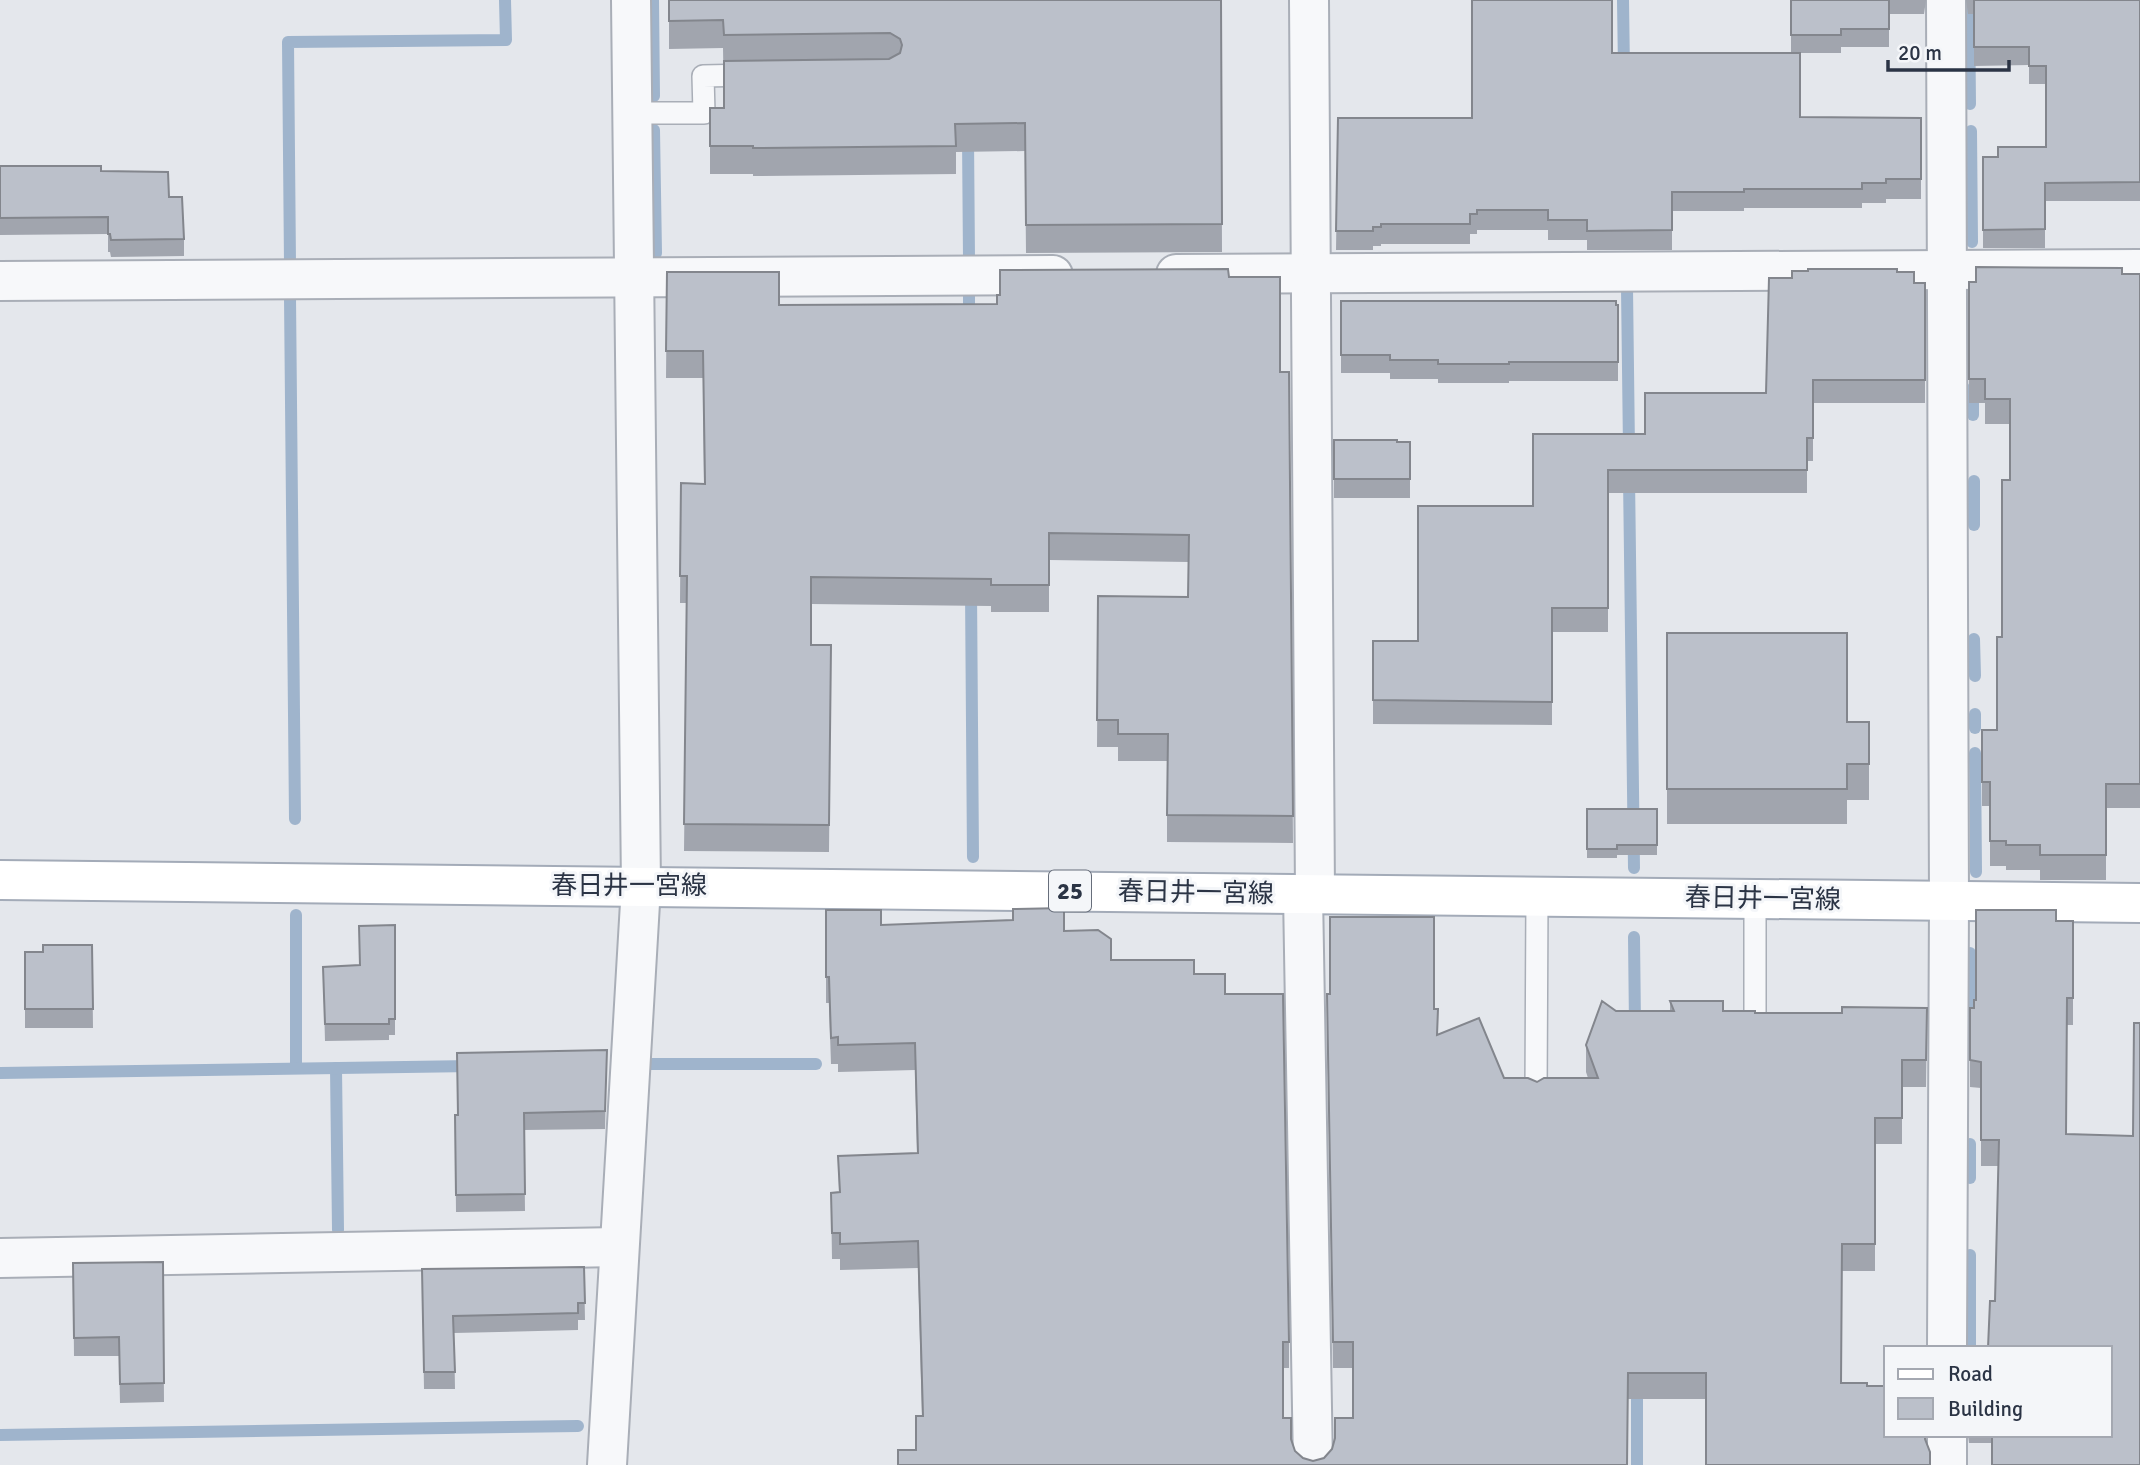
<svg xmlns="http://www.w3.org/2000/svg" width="2140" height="1465" viewBox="0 0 2140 1465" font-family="Signika,'Noto Sans JP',sans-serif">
	<rect width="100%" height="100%" fill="#e4e7ec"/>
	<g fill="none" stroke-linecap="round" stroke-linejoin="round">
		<g stroke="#9fb4cc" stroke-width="12">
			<path d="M 653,0 L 654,96"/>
			<path d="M 1623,0 L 1624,70"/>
			<path d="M 1969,0 L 1970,104"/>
			<path d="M 654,130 L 656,253"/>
			<path d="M 1971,131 L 1972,242"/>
			<path d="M 968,137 L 969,259"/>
			<path d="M 290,264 L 288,42 L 506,40 L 505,0"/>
			<path d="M 1627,288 L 1629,449"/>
			<path d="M 969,295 L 969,320"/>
			<path d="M 290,297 L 295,819"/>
			<path d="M 1973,388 L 1973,415"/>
			<path d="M 1629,477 L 1634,868"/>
			<path d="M 1974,481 L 1974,525"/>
			<path d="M 971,590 L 973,857"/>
			<path d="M 1974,639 L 1975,676"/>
			<path d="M 1975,714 L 1975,728"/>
			<path d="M 1975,753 L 1976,872"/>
			<path d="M 296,915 L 296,1068"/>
			<path d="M 1634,937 L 1635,1025"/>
			<path d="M 1970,953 L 1970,1005"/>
			<path d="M 648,1064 L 816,1064"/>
			<path d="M 336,1068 L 338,1230"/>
			<path d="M 0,1073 L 473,1066"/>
			<path d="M 1970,1144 L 1970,1178"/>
			<path d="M 1970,1255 L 1970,1348"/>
			<path d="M 1637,1382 L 1637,1465"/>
			<path d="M 0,1435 L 578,1426"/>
		</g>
		<defs>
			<g id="service">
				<path d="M 633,113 L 704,113 L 703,76 L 751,75"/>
				<path d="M 1755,899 L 1755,1019"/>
				<path d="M 1536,1095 L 1537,896"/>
			</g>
			<g id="minor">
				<path d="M 1309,0 L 1315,894"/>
				<path d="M 1946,0 L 1949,902 L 1947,1348"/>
				<path d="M 1176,274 L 2140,269"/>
				<path d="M 0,281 L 1053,275"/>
				<path d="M 1303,894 L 1313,1465"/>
				<path d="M 0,1258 L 619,1247"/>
				<path d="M 607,1465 L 641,886 L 631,0"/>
				<path d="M 1947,1465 L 1947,1435"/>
			</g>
			<path id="primary" d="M 0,880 L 2140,903"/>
		</defs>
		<use href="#service" stroke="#a9aeb7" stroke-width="24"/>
		<use href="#minor" stroke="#a9aeb7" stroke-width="42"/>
		<use href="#primary" stroke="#a3abb8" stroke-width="42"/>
		<use href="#service" stroke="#f7f8fa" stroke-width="21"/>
		<use href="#minor" stroke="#f7f8fa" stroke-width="38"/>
		<use href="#primary" stroke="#fff" stroke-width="38"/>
	</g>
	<g fill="#a1a5ae">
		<path d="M 669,0 L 1221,0 L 1222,252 L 1026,253 L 1025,151 L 956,152 L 956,174 L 753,176 L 753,174 L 710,174 L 710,108 L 724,108 L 723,48 L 669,49 Z"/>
		<path d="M 1791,0 L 1926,0 L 1924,14 L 1889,14 L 1889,47 L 1841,47 L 1841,53 L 1791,53 Z"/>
		<path d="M 1966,0 L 2140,0 L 2140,201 L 2045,201 L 2045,248 L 1983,248 L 1983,157 L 1998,157 L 2046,147 L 2046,84 L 2029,84 L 2029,65 L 1974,66 L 1974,14 L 1968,14 Z"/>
		<path d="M 1612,53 L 1800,117 L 1921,118 L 1921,199 L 1886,199 L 1886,203 L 1862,203 L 1862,208 L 1744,208 L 1744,211 L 1672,211 L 1672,250 L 1587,250 L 1587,240 L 1548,240 L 1548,230 L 1477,230 L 1477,234 L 1470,234 L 1470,244 L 1381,244 L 1381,246 L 1373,246 L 1373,250 L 1336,250 L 1338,118 L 1472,118 Z"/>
		<path d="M 0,166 L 101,171 L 169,197 L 184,239 L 184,256 L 111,257 L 110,252 L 108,252 L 108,234 L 0,235 Z"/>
		<path d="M 667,272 L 779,305 L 997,304 L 1229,277 L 1280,372 L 1289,372 L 1293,843 L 1167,842 L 1167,761 L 1118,761 L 1118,747 L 1097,747 L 1098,596 L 1188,597 L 1189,562 L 1049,560 L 1049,612 L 991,612 L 991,606 L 811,604 L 811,645 L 831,645 L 829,852 L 684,851 L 687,603 L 680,603 L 681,483 L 704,484 L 703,378 L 666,378 Z"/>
		<path d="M 1897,272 L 1914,283 L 1925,283 L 1925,403 L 1813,403 L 1813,461 L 1807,461 L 1807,493 L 1608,493 L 1608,632 L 1552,632 L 1552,725 L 1373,724 L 1373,641 L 1418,641 L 1533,506 L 1645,434 L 1766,393 L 1792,278 Z"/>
		<path d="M 2122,274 L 2140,274 L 2140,808 L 2106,808 L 2106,880 L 2040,880 L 2040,870 L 2006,870 L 2006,866 L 1990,866 L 1990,806 L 1982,806 L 1982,730 L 1997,730 L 2010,480 L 2010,424 L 1985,424 L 1985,403 L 1969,403 L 1969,282 Z"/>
		<path d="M 1341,301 L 1618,305 L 1618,381 L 1509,381 L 1509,383 L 1438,383 L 1438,379 L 1390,379 L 1390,373 L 1341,373 Z"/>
		<path d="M 1334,440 L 1410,442 L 1410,498 L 1334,498 Z"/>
		<path d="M 1667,633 L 1847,722 L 1869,722 L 1869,800 L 1847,800 L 1847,824 L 1667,824 Z"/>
		<path d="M 1587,809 L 1657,809 L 1657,855 L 1617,855 L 1617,858 L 1587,858 Z"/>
		<path d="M 826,910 L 881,925 L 1064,931 L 1111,960 L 1194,974 L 1225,994 L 1289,1342 L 1289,1368 L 1283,1368 L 1283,1418 L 1295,1451 L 1303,1458 L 1313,1461 L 1324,1458 L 1332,1449 L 1353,1418 L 1353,1368 L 1333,1368 L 1327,1020 L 1434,1009 L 1438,1035 L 1504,1078 L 1537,1082 L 1588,1078 L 1586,1072 L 1586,1045 L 1616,1011 L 1670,1011 L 1670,1001 L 1723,1011 L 1755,1013 L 1842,1013 L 1927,1008 L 1926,1087 L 1902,1087 L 1902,1144 L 1875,1144 L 1875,1271 L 1842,1271 L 1706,1399 L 1628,1399 L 1627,1465 L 898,1465 L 916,1450 L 916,1416 L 922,1416 L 918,1268 L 840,1270 L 840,1259 L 832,1259 L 831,1193 L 839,1192 L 838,1156 L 917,1153 L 915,1070 L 838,1072 L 838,1064 L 831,1064 L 829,1003 L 826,1003 Z"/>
		<path d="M 2056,921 L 2073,921 L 2073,1025 L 2067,1025 L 2066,1134 L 2140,1465 L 1992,1443 L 1969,1443 L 1968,1435 L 2110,1435 L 1995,1301 L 1998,1166 L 1981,1166 L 1981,1088 L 1970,1087 L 1970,1008 L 1974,1008 L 1976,1000 Z"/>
		<path d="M 395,925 L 395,1035 L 389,1035 L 389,1040 L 325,1041 L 323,967 L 360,965 Z"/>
		<path d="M 92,945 L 93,1028 L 25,1028 L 25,952 L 43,952 Z"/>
		<path d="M 607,1050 L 605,1129 L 524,1130 L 525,1211 L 456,1212 L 455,1115 L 458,1115 Z"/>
		<path d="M 163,1262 L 164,1402 L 120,1403 L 119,1356 L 74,1356 L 73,1263 Z"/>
		<path d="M 584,1267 L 585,1320 L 578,1320 L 578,1330 L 454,1333 L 455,1389 L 424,1389 L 422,1269 Z"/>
	</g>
	<g fill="#bbc0ca" stroke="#83868d" stroke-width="2">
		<path d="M 669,0 L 1221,0 L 1222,224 L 1026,225 L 1025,123 L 955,124 L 956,146 L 753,148 L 753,146 L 710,146 L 710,108 L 724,108 L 724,61 L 889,59 L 900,53 L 902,45 L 900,39 L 890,33 L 724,35 L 723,20 L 669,21 Z"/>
		<path d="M 1472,0 L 1612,0 L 1612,53 L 1800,53 L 1800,117 L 1921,118 L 1921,179 L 1886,179 L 1886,183 L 1862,183 L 1862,189 L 1744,189 L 1744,192 L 1672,192 L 1672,230 L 1587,231 L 1587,220 L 1548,220 L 1548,210 L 1477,210 L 1477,214 L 1470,214 L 1470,224 L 1381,224 L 1381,227 L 1373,227 L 1373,231 L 1336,231 L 1338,118 L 1472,118 Z"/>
		<path d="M 1791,0 L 1889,0 L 1889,29 L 1841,29 L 1841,35 L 1791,35 Z"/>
		<path d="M 1974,0 L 2140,0 L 2140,182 L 2045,183 L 2045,229 L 1983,230 L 1983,157 L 1998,157 L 1998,147 L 2046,147 L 2046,66 L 2029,66 L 2029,47 L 1974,47 Z"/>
		<path d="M 0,166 L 101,166 L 101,171 L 168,172 L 169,197 L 182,197 L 184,239 L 111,240 L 110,234 L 108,234 L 108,217 L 0,218 Z"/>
		<path d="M 1976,267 L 2122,268 L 2122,274 L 2140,274 L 2140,784 L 2106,784 L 2106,855 L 2040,855 L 2040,845 L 2006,845 L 2006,841 L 1990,841 L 1990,782 L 1982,782 L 1982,730 L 1997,730 L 1997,637 L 2002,637 L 2002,480 L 2010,480 L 2010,399 L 1985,399 L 1985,379 L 1969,379 L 1969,282 L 1976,282 Z"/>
		<path d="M 1228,269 L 1229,277 L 1280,277 L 1280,372 L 1289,372 L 1293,816 L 1167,815 L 1168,734 L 1118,734 L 1118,720 L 1097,720 L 1098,596 L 1188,597 L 1189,535 L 1049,533 L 1049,585 L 991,585 L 991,579 L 811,577 L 811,645 L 831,645 L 829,825 L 684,824 L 687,576 L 680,576 L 681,483 L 705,484 L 703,351 L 666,351 L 667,272 L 779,272 L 779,305 L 997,304 L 997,295 L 1000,295 L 1000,270 Z"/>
		<path d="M 1808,269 L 1897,269 L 1897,272 L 1914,272 L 1914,283 L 1925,283 L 1925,380 L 1813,380 L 1813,438 L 1807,438 L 1807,470 L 1608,470 L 1608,608 L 1552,608 L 1552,702 L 1373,700 L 1373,641 L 1418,641 L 1418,506 L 1533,506 L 1533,434 L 1645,434 L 1645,393 L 1766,393 L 1769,278 L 1792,278 L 1792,271 L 1808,271 Z"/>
		<path d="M 1341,301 L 1616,301 L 1616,305 L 1618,305 L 1618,362 L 1509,362 L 1509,364 L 1438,364 L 1438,360 L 1390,360 L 1390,355 L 1341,355 Z"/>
		<path d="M 1334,440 L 1397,440 L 1397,442 L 1410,442 L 1410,479 L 1334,479 Z"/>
		<path d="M 1667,633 L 1847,633 L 1847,722 L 1869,722 L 1869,764 L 1847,764 L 1847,789 L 1667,789 Z"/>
		<path d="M 1587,809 L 1657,809 L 1657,845 L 1617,845 L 1617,849 L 1587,849 Z"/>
		<path d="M 1064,908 L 1064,931 L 1098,930 L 1111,939 L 1111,960 L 1194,960 L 1194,974 L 1225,974 L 1225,994 L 1283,994 L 1289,1342 L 1283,1342 L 1283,1418 L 1291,1418 L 1291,1439 L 1295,1451 L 1303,1458 L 1313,1461 L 1324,1458 L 1332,1449 L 1335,1438 L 1335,1418 L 1353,1418 L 1353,1342 L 1333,1342 L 1327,994 L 1330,994 L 1330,917 L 1434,917 L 1434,1009 L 1438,1009 L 1437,1035 L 1479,1018 L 1504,1078 L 1528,1078 L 1537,1082 L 1544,1078 L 1598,1078 L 1586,1045 L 1602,1001 L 1616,1011 L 1674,1011 L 1670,1001 L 1723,1001 L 1723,1011 L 1755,1011 L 1755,1013 L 1842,1013 L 1842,1007 L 1927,1008 L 1926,1060 L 1902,1060 L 1902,1118 L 1875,1118 L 1875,1244 L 1842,1244 L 1841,1383 L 1867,1383 L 1867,1386 L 1886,1386 L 1886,1435 L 1925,1435 L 1925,1439 L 1930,1452 L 1930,1465 L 1706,1465 L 1706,1373 L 1628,1373 L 1627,1465 L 898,1465 L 898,1450 L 916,1450 L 916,1416 L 923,1416 L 918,1241 L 840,1244 L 840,1233 L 832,1233 L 831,1193 L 840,1192 L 838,1156 L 918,1153 L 915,1043 L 838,1045 L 838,1037 L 831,1038 L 829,977 L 826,977 L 826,910 L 881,910 L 881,925 L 1013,920 L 1013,909 Z"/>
		<path d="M 1976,910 L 2056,910 L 2056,921 L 2073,921 L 2073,998 L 2067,998 L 2066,1134 L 2133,1136 L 2134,1023 L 2140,1023 L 2140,1465 L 1992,1465 L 1992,1435 L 2110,1435 L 2110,1348 L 1988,1348 L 1990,1301 L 1995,1301 L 1999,1140 L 1981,1140 L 1981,1062 L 1970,1060 L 1970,1008 L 1974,1008 L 1974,1000 L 1976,1000 Z"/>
		<path d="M 395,925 L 395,1019 L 389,1019 L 389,1024 L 325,1024 L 323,967 L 360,965 L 359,926 Z"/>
		<path d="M 43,945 L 92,945 L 93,1009 L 25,1009 L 25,952 L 43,952 Z"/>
		<path d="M 607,1050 L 605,1111 L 524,1113 L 525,1194 L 456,1195 L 455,1115 L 458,1115 L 457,1053 Z"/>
		<path d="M 163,1262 L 164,1383 L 120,1384 L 119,1337 L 74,1338 L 73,1263 Z"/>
		<path d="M 584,1267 L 585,1303 L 578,1303 L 578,1313 L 453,1316 L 455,1372 L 424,1372 L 422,1269 Z"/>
	</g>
	<g text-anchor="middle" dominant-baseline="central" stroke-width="6" stroke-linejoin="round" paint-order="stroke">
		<rect fill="#f4f6f9" stroke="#676e7b" stroke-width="2" x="1049" y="870.5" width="42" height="41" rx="5"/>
		<g font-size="24" font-weight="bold" fill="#2b3445">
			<text x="1070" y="891">25</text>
		</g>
		<g font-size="26" fill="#2b3445" stroke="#f4f6f9">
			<text x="629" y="886">春日井一宮線</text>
			<text transform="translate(1196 893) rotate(1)">春日井一宮線</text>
			<text transform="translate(1763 899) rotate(1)">春日井一宮線</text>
		</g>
	</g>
	<rect x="1884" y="1346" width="228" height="91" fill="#f4f6f9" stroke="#a4a8b1" stroke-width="2"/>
	<rect x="1898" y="1369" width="35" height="10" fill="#ffffff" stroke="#a4a8b1" stroke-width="2"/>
	<text x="1948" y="1381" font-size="21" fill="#2b3445">Road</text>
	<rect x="1898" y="1398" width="35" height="21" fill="#bbc0ca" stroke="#a4a8b1" stroke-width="2"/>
	<text x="1948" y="1416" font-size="21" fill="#2b3445">Building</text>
	<path d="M1888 60v10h121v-10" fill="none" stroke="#2b3445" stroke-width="3.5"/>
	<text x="1898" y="60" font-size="21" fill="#2b3445" stroke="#f4f6f9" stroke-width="5" paint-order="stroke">20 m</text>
</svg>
